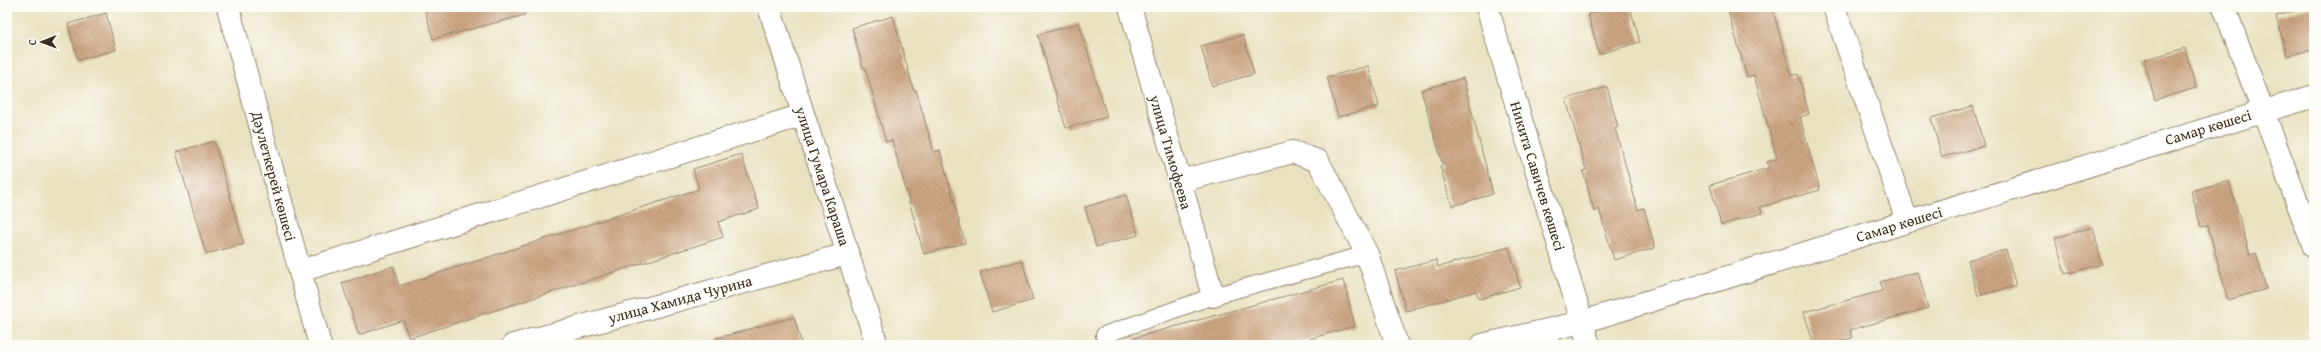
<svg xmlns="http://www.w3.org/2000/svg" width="2321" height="352" viewBox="0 0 2321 352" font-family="'Gentium Book Plus',serif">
	<defs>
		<pattern id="building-back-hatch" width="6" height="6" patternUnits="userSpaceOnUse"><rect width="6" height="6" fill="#cca582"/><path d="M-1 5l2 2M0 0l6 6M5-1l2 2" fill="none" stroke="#a7876a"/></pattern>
	</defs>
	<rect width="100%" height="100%" fill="#fdfcf7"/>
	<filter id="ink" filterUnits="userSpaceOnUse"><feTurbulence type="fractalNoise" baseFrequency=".025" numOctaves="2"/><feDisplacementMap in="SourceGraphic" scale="8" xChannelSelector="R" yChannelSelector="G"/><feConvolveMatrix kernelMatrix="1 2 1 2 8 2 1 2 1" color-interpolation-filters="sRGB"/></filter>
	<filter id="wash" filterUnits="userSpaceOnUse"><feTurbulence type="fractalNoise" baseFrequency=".012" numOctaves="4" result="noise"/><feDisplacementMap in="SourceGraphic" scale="16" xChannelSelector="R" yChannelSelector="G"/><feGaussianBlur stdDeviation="0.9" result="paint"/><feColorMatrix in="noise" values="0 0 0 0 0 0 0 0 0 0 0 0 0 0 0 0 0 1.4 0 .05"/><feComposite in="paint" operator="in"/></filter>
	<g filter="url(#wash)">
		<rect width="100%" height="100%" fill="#e9e2c1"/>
		<g id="blocks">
			<g fill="url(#building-back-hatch)">
				<path d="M 424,7 L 524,7 L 525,15 L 433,39 Z"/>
				<path d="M 1614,7 L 1630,7 L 1640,42 L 1599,54 L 1588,14 Z"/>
				<path d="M 1727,7 L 1772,7 L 1791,76 L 1798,74 L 1809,114 L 1800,117 L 1820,190 L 1760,207 L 1762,213 L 1721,225 L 1710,185 L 1769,168 L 1767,162 L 1777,159 L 1754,75 L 1747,77 Z"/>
				<path d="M 2309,7 L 2314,7 L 2314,49 L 2287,56 L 2276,16 Z"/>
				<path d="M 106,13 L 116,50 L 78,60 L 68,24 Z"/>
				<path d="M 893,16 L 914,91 L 916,90 L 934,152 L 940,150 L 965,243 L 924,254 L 892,140 L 886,142 L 865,67 L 863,68 L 852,28 Z"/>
				<path d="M 1079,23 L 1107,117 L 1066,128 L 1038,35 Z"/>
				<path d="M 1243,35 L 1254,74 L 1212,86 L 1201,46 Z"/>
				<path d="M 2185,48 L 2196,88 L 2155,100 L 2144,60 Z"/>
				<path d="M 1368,66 L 1379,106 L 1338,117 L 1327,77 Z"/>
				<path d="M 1463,78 L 1493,194 L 1452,206 L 1440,166 L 1443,165 L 1421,90 Z"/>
				<path d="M 1607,87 L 1618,127 L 1615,128 L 1638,210 L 1644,208 L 1655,248 L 1614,260 L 1599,209 L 1594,211 L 1583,171 L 1586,170 L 1566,99 Z"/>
				<path d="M 1973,106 L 1984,146 L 1942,157 L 1931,118 Z"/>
				<path d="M 214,141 L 244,244 L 206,254 L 176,152 Z"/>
				<path d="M 741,154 L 759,209 L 718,222 L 723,237 L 409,338 L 403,320 L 359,335 L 342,283 L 393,266 L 399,286 L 699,189 L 693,169 Z"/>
				<path d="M 2229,181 L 2250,255 L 2256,253 L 2266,289 L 2228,300 L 2208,226 L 2201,227 L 2191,191 Z"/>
				<path d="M 1126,195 L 1138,235 L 1096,247 L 1085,207 Z"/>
				<path d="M 2093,227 L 2102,264 L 2065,274 L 2055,238 Z"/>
				<path d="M 1509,247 L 1520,287 L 1479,299 L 1476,291 L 1406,311 L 1395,271 L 1436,260 L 1438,267 Z"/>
				<path d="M 2006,250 L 2016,286 L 1978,296 L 1968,260 Z"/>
				<path d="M 1022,260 L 1033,300 L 992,312 L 980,272 Z"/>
				<path d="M 1918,272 L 1928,308 L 1850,330 L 1852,338 L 1827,345 L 1814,345 L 1804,312 L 1882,291 L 1880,282 Z"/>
				<path d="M 1343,280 L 1355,326 L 1288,345 L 1134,345 L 1134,338 Z"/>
				<path d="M 794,317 L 802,345 L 718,345 L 717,338 Z"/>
			</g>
		</g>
	</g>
	<g filter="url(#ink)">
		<use href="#blocks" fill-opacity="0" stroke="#928670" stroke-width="1"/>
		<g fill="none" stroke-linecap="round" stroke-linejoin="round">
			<defs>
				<path id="lane" d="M 1107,345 L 1104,335 L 1213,296 L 1367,254"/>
				<g id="street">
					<path d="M 228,7 L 320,345"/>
					<path d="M 769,7 L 877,345"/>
					<path d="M 1130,7 L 1213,296"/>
					<path d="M 1487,7 L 1589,345"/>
					<path d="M 1834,7 L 1907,221"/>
					<path d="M 2224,7 L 2314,247"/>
					<path d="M 1180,181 L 1293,152 L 1318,161 L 1367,254 L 1397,345"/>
					<path d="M 300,271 L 803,115"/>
					<path d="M 513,345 L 847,254"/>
					<path d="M 1482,345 L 1582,322 L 2314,96"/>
				</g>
			</defs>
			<use href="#lane" stroke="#928670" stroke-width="18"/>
			<use href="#street" stroke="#928670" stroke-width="24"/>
			<use href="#lane" stroke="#fff" stroke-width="16"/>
			<use href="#street" stroke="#fff" stroke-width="22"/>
		</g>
	</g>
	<g text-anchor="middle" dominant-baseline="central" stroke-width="3" stroke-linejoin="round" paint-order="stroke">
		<g font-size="15" fill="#3b2a1e" stroke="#fdfcf7">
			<text transform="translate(2208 127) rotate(-17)">Самар көшесі</text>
			<text transform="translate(1171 152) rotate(74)">улица Тимофеева</text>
			<text transform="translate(274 176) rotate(75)">Дәулеткерей көшесі</text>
			<text transform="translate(823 176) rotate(72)">улица Гумара Караша</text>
			<text transform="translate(1538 176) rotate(73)">Никита Савичев көшесі</text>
			<text transform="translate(1899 224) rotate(-17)">Самар көшесі</text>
			<text transform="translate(680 299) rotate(-15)">улица Хамида Чурина</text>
		</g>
	</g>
	<rect width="2321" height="352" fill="none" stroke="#fdfcf7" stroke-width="24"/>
	<g transform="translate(42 42) rotate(269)" stroke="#fdfcf7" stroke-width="3" paint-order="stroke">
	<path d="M0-3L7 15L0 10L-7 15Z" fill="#3b2a1e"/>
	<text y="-6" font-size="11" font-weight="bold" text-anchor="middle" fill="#3b2a1e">С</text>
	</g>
</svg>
